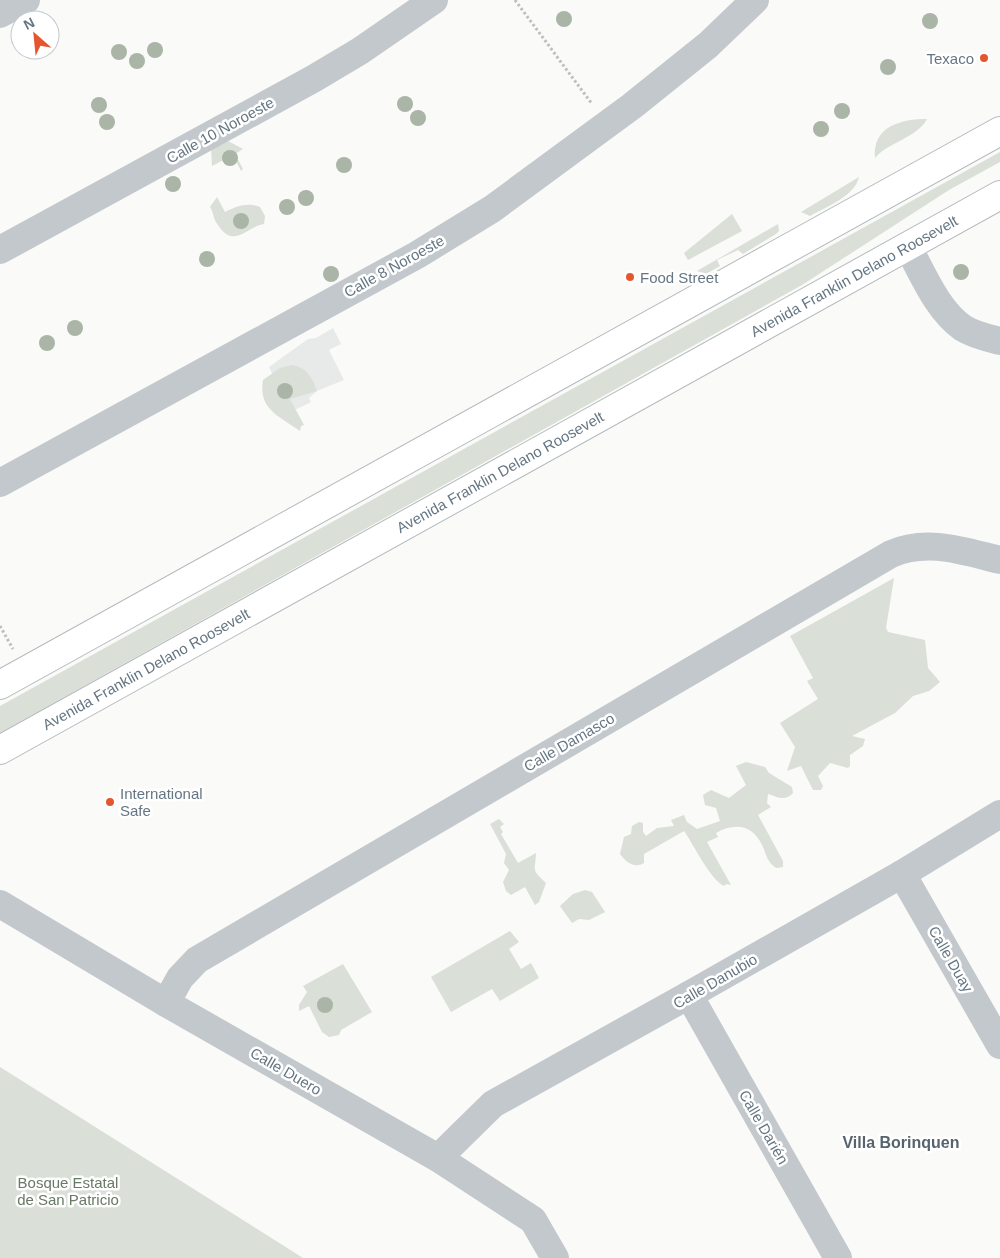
<svg xmlns="http://www.w3.org/2000/svg" width="1000" height="1258" viewBox="0 0 1000 1258" font-family="Helvetica,sans-serif">
	<rect width="100%" height="100%" fill="#fafaf8"/>
	<path fill="#e8e9e9" d="M 333,328 L 341,344 L 329,350 L 344,380 L 317,391 L 309,398 L 311,402 L 297,409 L 288,408 L 269,367 L 308,339 L 316,338 Z"/>
	<g fill="#dadfd7">
		<path d="M 927,119 C 917,138 888,142 875,158 C 872,126 902,119 927,119 Z"/>
		<path d="M 228,141 L 243,149 L 235,154 L 243,169 L 241,171 L 233,155 L 212,166 L 211,147 Z"/>
		<path d="M 1000,152 L 1000,162 L 949,190 L 802,285 L 0,733 L 0,706 Z"/>
		<path d="M 859,177 C 855,196 826,207 810,216 L 801,212 Z"/>
		<path d="M 217,197 L 225,212 C 236,206 248,202 260,207 L 265,216 L 264,224 C 247,226 234,250 218,225 C 213,219 214,213 210,207 Z"/>
		<path d="M 732,214 L 742,231 L 688,260 L 684,253 Z"/>
		<path d="M 778,224 L 779,231 L 776,234 L 743,254 L 738,250 L 717,260 L 720,266 L 706,274 L 697,271 Z"/>
		<path d="M 292,365 C 308,368 312,378 317,391 L 290,399 L 304,425 L 301,426 L 300,431 C 279,416 258,409 263,380 L 280,368 Z"/>
		<path d="M 894,578 L 886,628 L 888,632 L 925,640 L 928,668 L 940,682 L 929,691 L 913,696 L 895,713 L 852,736 L 865,739 L 863,746 L 850,755 L 850,766 L 848,768 L 830,763 L 818,776 L 823,786 L 821,790 L 813,790 L 801,766 L 787,771 L 795,747 L 780,723 L 818,699 L 807,681 L 813,678 L 790,636 Z"/>
		<path d="M 746,762 L 765,767 L 769,773 L 792,787 L 793,793 C 784,802 778,797 768,794 L 767,803 L 771,807 L 758,815 L 783,861 L 783,867 L 776,868 C 766,861 767,855 762,845 C 752,824 734,823 716,833 L 718,837 L 707,842 L 731,885 L 726,884 L 724,886 C 709,878 694,845 684,831 L 644,854 L 644,863 C 634,869 626,862 620,854 L 624,837 L 631,834 L 632,826 L 639,822 L 643,823 L 643,832 L 646,836 L 657,828 L 674,826 L 671,820 L 684,815 L 687,822 L 697,829 L 720,821 L 716,808 L 705,805 L 703,795 L 711,790 L 729,798 L 746,785 L 736,766 Z"/>
		<path d="M 499,819 L 504,824 L 500,827 L 503,832 L 501,834 L 518,863 L 536,853 C 535,873 531,868 546,883 L 539,902 L 535,905 L 525,887 L 511,895 L 506,891 L 503,882 L 509,870 L 504,863 L 506,854 L 490,824 Z"/>
		<path d="M 585,890 L 592,892 L 605,912 L 589,920 L 579,919 L 572,923 L 560,906 L 573,894 Z"/>
		<path d="M 510,931 L 519,942 L 509,949 L 521,969 L 531,963 L 539,978 L 500,1001 L 492,989 L 451,1012 L 431,977 Z"/>
		<path d="M 343,964 L 372,1012 L 341,1030 L 339,1035 L 329,1037 L 322,1032 L 309,1006 L 299,1011 L 299,1005 L 307,992 L 303,986 Z"/>
		<path d="M 0,1067 L 303,1258 L 0,1258 Z"/>
	</g>
	<g fill="none" stroke-linecap="round" stroke-linejoin="round">
		<defs>
			<g id="major">
				<path d="M 0,685 L 1000,131"/>
				<path d="M 0,750 L 1000,195"/>
			</g>
		</defs>
		<use href="#major" stroke="#b5babe" stroke-width="30"/>
		<g stroke="#bbbfc2" stroke-width="3" stroke-dasharray="2.5 2.5" stroke-linecap="butt">
			<path d="M 515,0 L 592,104"/>
			<path d="M 0,626 L 13,649"/>
		</g>
		<g stroke="#c3c8cc" stroke-width="28">
			<path d="M 0,14 L 26,0"/>
			<path d="M 908,247 C 923,274 937,310 963,328 C 974,335 988,338 1000,341"/>
			<path d="M 0,250 L 313,79 L 360,51 L 434,0"/>
			<path d="M 0,483 L 417,255 L 492,209 L 632,106 L 708,45 L 755,0"/>
			<path d="M 902,874 L 1000,1045"/>
			<path d="M 0,904 L 166,1003 L 438,1158 L 533,1220 L 555,1258"/>
			<path d="M 689,995 L 838,1258"/>
			<path d="M 166,1003 L 180,978 L 197,960 L 891,554 C 927,538 963,551 1000,560"/>
			<path d="M 438,1158 L 493,1104 L 689,995 L 902,874 L 1000,814"/>
		</g>
		<use href="#major" stroke="#fff" stroke-width="28"/>
	</g>
	<g fill="#aab4a7">
		<circle cx="564" cy="19" r="8"/>
		<circle cx="930" cy="21" r="8"/>
		<circle cx="155" cy="50" r="8"/>
		<circle cx="119" cy="52" r="8"/>
		<circle cx="137" cy="61" r="8"/>
		<circle cx="888" cy="67" r="8"/>
		<circle cx="405" cy="104" r="8"/>
		<circle cx="99" cy="105" r="8"/>
		<circle cx="842" cy="111" r="8"/>
		<circle cx="418" cy="118" r="8"/>
		<circle cx="107" cy="122" r="8"/>
		<circle cx="821" cy="129" r="8"/>
		<circle cx="230" cy="158" r="8"/>
		<circle cx="344" cy="165" r="8"/>
		<circle cx="173" cy="184" r="8"/>
		<circle cx="306" cy="198" r="8"/>
		<circle cx="287" cy="207" r="8"/>
		<circle cx="241" cy="221" r="8"/>
		<circle cx="207" cy="259" r="8"/>
		<circle cx="961" cy="272" r="8"/>
		<circle cx="331" cy="274" r="8"/>
		<circle cx="75" cy="328" r="8"/>
		<circle cx="47" cy="343" r="8"/>
		<circle cx="285" cy="391" r="8"/>
		<circle cx="325" cy="1005" r="8"/>
	</g>
	<g fill="#e4572e" stroke="#fff" stroke-width="2">
		<circle cx="984" cy="58" r="5"/>
		<circle cx="630" cy="277" r="5"/>
		<circle cx="110" cy="802" r="5"/>
	</g>
	<g text-anchor="middle" dominant-baseline="central" stroke-width="5" stroke-linejoin="round" paint-order="stroke">
		<g font-size="15" fill="#657683" stroke="#fff" text-anchor="start">
			<text x="974" y="58" text-anchor="end">Texaco</text>
			<text x="640" y="277">Food Street</text>
			<text x="120" y="793">International<tspan x="120" dy="17">Safe</tspan></text>
		</g>
		<g font-size="15" fill="#657683" stroke="#fff">
			<text transform="translate(220 130) rotate(-29)">Calle 10 Noroeste</text>
			<text transform="translate(394 266) rotate(-29)">Calle 8 Noroeste</text>
			<text transform="translate(854 276) rotate(-29)">Avenida Franklin Delano Roosevelt</text>
			<text transform="translate(500 472) rotate(-29)">Avenida Franklin Delano Roosevelt</text>
			<text transform="translate(146 669) rotate(-29)">Avenida Franklin Delano Roosevelt</text>
			<text transform="translate(569 742) rotate(-30)">Calle Damasco</text>
			<text transform="translate(951 959) rotate(60)">Calle Duay</text>
			<text transform="translate(715 981) rotate(-30)">Calle Danubio</text>
			<text transform="translate(286 1071) rotate(30)">Calle Duero</text>
			<text transform="translate(764 1127) rotate(60)">Calle Darién</text>
		</g>
		<g font-size="15" fill="#687a64" stroke="#fff">
			<text x="68" y="1182">Bosque Estatal<tspan x="68" dy="17">de San Patricio</tspan></text>
		</g>
		<g font-size="16" font-weight="bold" fill="#57646e" stroke="#fff">
			<text x="901" y="1142">Villa Borinquen</text>
		</g>
	</g>
	<g transform="translate(35 35) rotate(333)"><circle r="24" fill="#ffffff" stroke="#c1c8cd"/>
	<path d="M0-4L9 19L0 12L-9 19Z" fill="#e4572e"/>
	<text y="-8" font-size="14" font-weight="bold" text-anchor="middle" fill="#657683">N</text>
	</g>
</svg>
